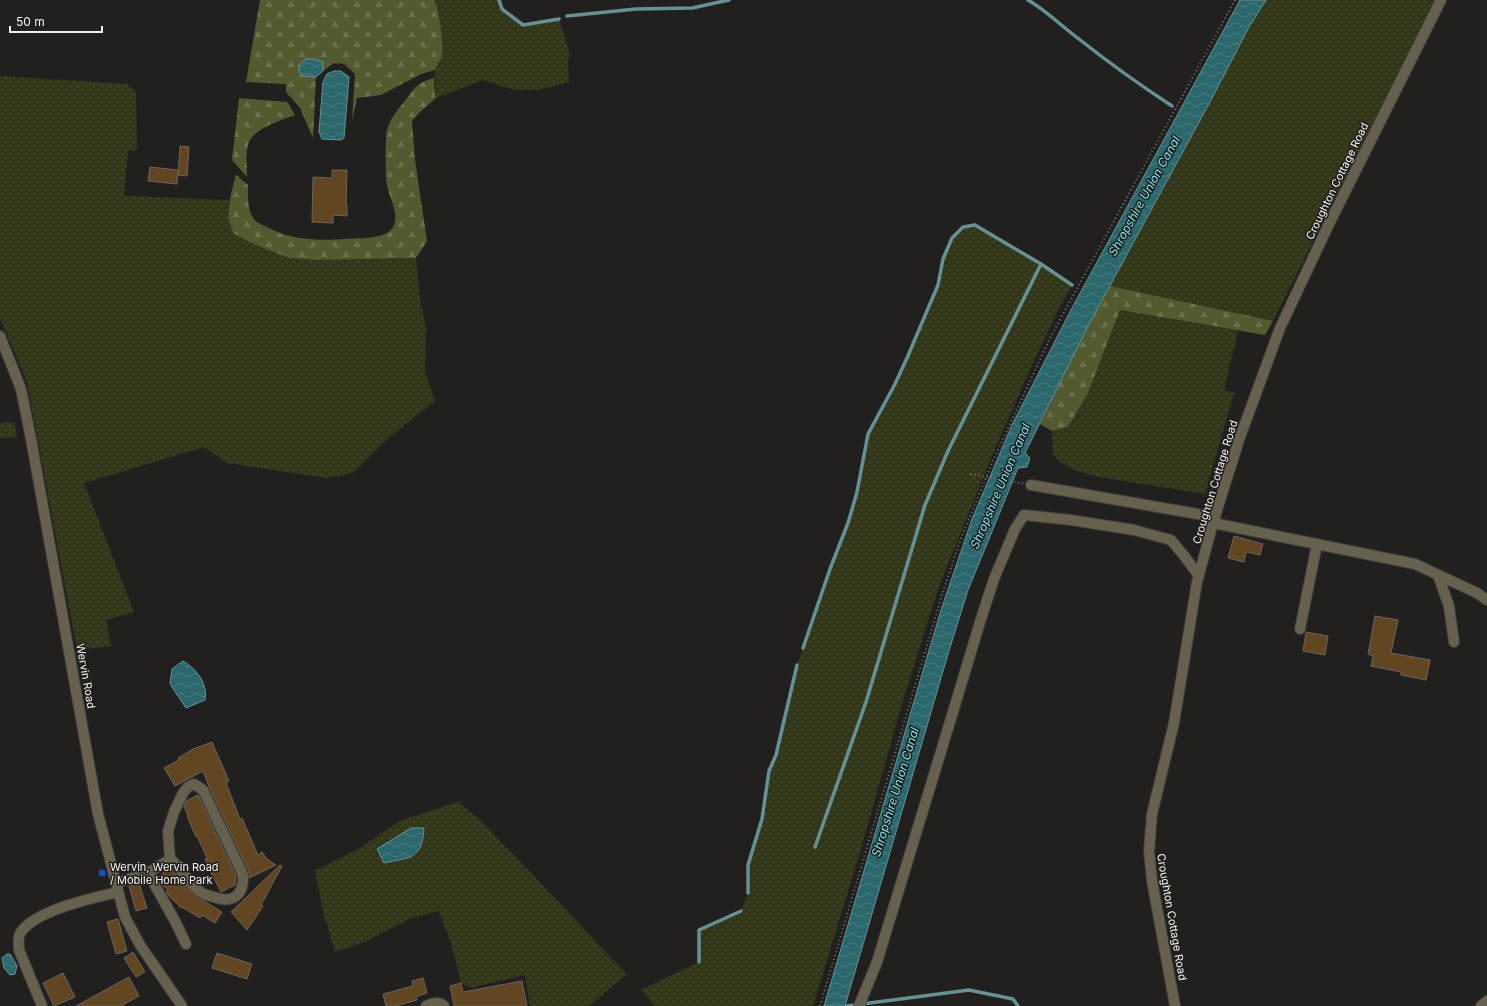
<svg xmlns="http://www.w3.org/2000/svg" width="1487" height="1006" viewBox="0 0 1487 1006" font-family="Inter,sans-serif">
	<defs>
		<pattern id="grass-dots" width="8" height="8" patternUnits="userSpaceOnUse"><rect width="8" height="8" fill="#33371a"/><path d="M2 2h.1M6 6h.1" fill="none" stroke="#474b30" stroke-width="1.8" stroke-linecap="round"/></pattern>
		<pattern id="forest-firs" width="22" height="20" patternUnits="userSpaceOnUse"><rect width="22" height="20" fill="#545a2f"/><path d="M5 1l3.5 6h-7zM16 11l3.5 6h-7z" fill="#6d724d"/></pattern>
		<pattern id="water-waves" width="16" height="10" patternUnits="userSpaceOnUse"><rect width="16" height="10" fill="#2a686d"/><path d="M0 5q4-4 8 0t8 0" fill="none" stroke="#497e82"/></pattern>
	</defs>
	<rect width="100%" height="100%" fill="#22201e"/>
	<g fill="url(#grass-dots)">
		<path d="M 434,0 L 499,0 L 502,9 L 523,25 L 559,19 L 570,54 L 568,62 L 569,82 L 538,90 L 515,90 L 483,80 L 436,98 L 434,91 L 435,70 L 442,54 Z"/>
		<path d="M 1266,0 L 1435,0 L 1273,321 L 1110,286 L 1210,102 L 1249,27 Z"/>
		<path d="M 0,76 L 127,84 L 136,92 L 137,150 L 128,151 L 124,196 L 230,200 L 229,217 L 233,233 L 249,242 L 289,258 L 316,260 L 416,258 L 420,299 L 426,328 L 425,372 L 435,401 L 386,440 L 353,473 L 326,478 L 227,463 L 204,447 L 84,483 L 134,612 L 106,620 L 111,646 L 77,650 L 27,382 L 0,318 Z"/>
		<path d="M 975,225 L 1041,264 L 1072,285 L 1059,308 L 1026,378 L 991,458 L 939,586 L 901,707 L 863,842 L 813,1006 L 655,1006 L 641,990 L 699,962 L 699,930 L 741,911 L 748,893 L 748,865 L 762,819 L 769,771 L 776,755 L 797,665 L 830,569 L 848,523 L 857,492 L 868,434 L 895,384 L 907,358 L 938,285 L 943,259 L 952,238 L 963,227 Z"/>
		<path d="M 1120,310 L 1238,331 L 1224,390 L 1234,393 L 1205,494 L 1099,477 L 1074,470 L 1060,462 L 1053,454 L 1052,431 L 1068,427 L 1088,393 Z"/>
		<path d="M 14,422 L 17,437 L 0,438 L 0,423 Z"/>
		<path d="M 458,802 L 481,821 L 627,974 L 589,1006 L 530,1006 L 525,975 L 471,988 L 461,983 L 452,946 L 439,911 L 411,918 L 365,942 L 335,952 L 324,915 L 315,871 L 357,850 L 400,821 Z"/>
	</g>
	<g fill="url(#forest-firs)">
		<path d="M 260,0 L 434,0 C 439,7 444,47 442,56 C 440,61 437,65 435,70 L 421,74 L 381,95 L 357,98 L 352,121 L 355,74 L 344,64 L 334,63 L 323,71 L 323,62 L 299,65 L 299,72 L 304,76 L 316,77 L 313,138 L 300,108 L 286,92 L 286,84 L 246,82 Z"/>
		<path d="M 434,78 L 434,91 L 436,98 L 419,113 L 412,121 L 415,160 L 427,241 L 416,258 L 316,260 L 289,258 L 249,242 L 233,233 L 228,217 L 231,194 L 236,175 L 248,185 C 248,195 247,213 255,220 C 258,224 266,226 271,229 C 291,240 323,241 345,239 C 357,238 381,239 390,231 C 403,218 389,199 387,185 C 385,174 385,141 387,130 C 390,120 397,110 404,102 C 415,88 416,83 434,78 Z"/>
		<path d="M 239,98 L 287,102 L 295,115 C 282,120 255,128 249,142 C 245,152 247,166 247,177 L 232,160 Z"/>
		<path d="M 1110,286 L 1273,321 L 1265,335 L 1120,310 L 1088,393 L 1068,427 L 1052,431 L 1040,424 L 1088,326 Z"/>
	</g>
	<g fill="url(#water-waves)" stroke="#669194">
		<path d="M 1240,0 L 1266,0 L 1249,27 L 1210,102 L 1088,326 L 1025,453 L 1030,458 L 1027,467 L 1018,468 L 968,590 L 948,654 L 845,1006 L 824,1006 L 941,610 L 972,519 L 1012,425 L 1072,308 Z"/>
		<path d="M 306,59 L 314,59 L 323,62 L 323,71 L 316,77 L 304,76 L 299,72 L 299,65 Z"/>
		<path d="M 334,71 L 341,71 L 349,77 L 344,138 L 341,140 L 322,139 L 319,132 L 323,82 L 327,74 Z"/>
		<path d="M 183,661 C 197,669 208,684 205,700 L 186,708 L 170,684 L 172,669 Z"/>
		<path d="M 411,828 L 424,828 C 422,860 411,857 384,863 L 377,849 Z"/>
		<path d="M 7,954 L 10,954 L 17,966 L 15,974 L 10,975 L 4,968 L 2,958 Z"/>
	</g>
	<g fill="none" stroke-linecap="round" stroke-linejoin="round">
		<g stroke="#669194" stroke-width="3.5">
			<path d="M 499,0 L 502,9 L 523,25 L 559,19"/>
			<path d="M 1028,0 C 1047,11 1061,26 1079,39 C 1109,63 1140,85 1172,106"/>
			<path d="M 567,16 L 636,9 L 692,8 L 729,0"/>
			<path d="M 803,648 L 830,569 L 848,523 L 857,492 L 868,434 L 895,384 L 907,358 L 938,285 L 943,259 L 952,238 L 963,227 L 975,225 L 1041,264 L 1072,285"/>
			<path d="M 815,847 L 866,702 L 925,505 L 948,451 L 1041,264"/>
			<path d="M 748,893 L 748,865 L 762,819 L 769,771 L 776,755 L 797,665"/>
			<path d="M 699,962 L 699,930 L 741,911"/>
			<path d="M 847,1006 L 969,990 L 1013,999 L 1018,1006"/>
		</g>
	</g>
	<g fill="#614621" stroke="#676562">
		<path d="M 180,146 L 189,147 L 187,176 L 178,175 Z"/>
		<path d="M 150,167 L 178,170 L 177,184 L 148,181 Z"/>
		<path d="M 332,170 L 347,170 L 346,205 L 347,205 L 347,216 L 333,215 L 333,223 L 312,222 L 313,177 L 332,178 Z"/>
		<path d="M 1234,536 L 1263,544 L 1260,555 L 1246,552 L 1244,562 L 1228,558 Z"/>
		<path d="M 1375,616 L 1398,620 L 1391,653 L 1430,660 L 1426,680 L 1401,675 L 1401,672 L 1371,666 L 1373,656 L 1368,654 Z"/>
		<path d="M 1306,632 L 1328,636 L 1325,655 L 1303,651 Z"/>
		<path d="M 212,742 L 229,781 L 226,783 L 240,819 L 242,818 L 258,855 L 262,852 L 267,859 L 276,865 L 249,878 L 249,872 L 210,789 L 203,771 L 175,786 L 164,768 L 179,760 L 178,758 L 193,749 Z"/>
		<path d="M 198,795 L 236,876 L 235,885 L 221,892 L 208,867 L 205,859 L 207,858 L 197,836 L 196,837 L 187,816 L 188,815 L 184,807 L 186,801 Z"/>
		<path d="M 280,865 L 282,866 L 261,905 L 263,906 L 247,930 L 231,912 Z"/>
		<path d="M 169,867 L 193,894 L 222,912 L 215,923 L 202,915 L 200,918 L 182,907 L 181,908 L 168,895 L 166,892 L 168,890 L 162,885 L 158,878 Z"/>
		<path d="M 139,883 L 147,908 L 136,911 L 129,886 Z"/>
		<path d="M 118,919 L 127,951 L 116,954 L 107,922 Z"/>
		<path d="M 133,952 L 145,972 L 136,977 L 124,958 Z"/>
		<path d="M 217,953 L 252,964 L 247,979 L 212,968 Z"/>
		<path d="M 63,973 L 75,997 L 54,1006 L 43,983 Z"/>
		<path d="M 129,977 L 139,996 L 121,1006 L 76,1006 Z"/>
		<path d="M 423,978 L 427,993 L 416,997 L 417,1000 L 396,1006 L 386,1006 L 383,994 L 413,986 L 412,981 Z"/>
		<path d="M 522,981 L 527,1006 L 454,1006 L 450,986 L 461,983 L 463,992 Z"/>
	</g>
	<g fill="none" stroke-linecap="round" stroke-linejoin="round">
		<defs>
			<g id="minor">
				<path d="M 0,336 L 21,389 L 31,439 L 98,814 L 125,917 L 140,945 L 182,1006"/>
				<path d="M 1031,485 L 1215,517"/>
				<path d="M 1213,523 L 1415,564 L 1477,593 L 1487,600"/>
				<path d="M 1438,575 L 1449,606 L 1454,642"/>
				<path d="M 1300,629 L 1317,544"/>
				<path d="M 148,873 L 175,921 L 186,944"/>
				<path d="M 116,883 L 148,873 L 170,859 L 168,831 L 174,812 L 183,793 L 188,787 L 194,784 L 203,790 L 243,875 C 244,895 233,904 214,897 C 210,896 205,895 202,893 C 188,884 182,868 170,859"/>
				<path d="M 42,1006 L 19,950 C 19,944 17,937 21,932 C 36,910 93,898 118,892"/>
				<path d="M 426,1006 C 432,1003 439,1001 444,1006"/>
				<path d="M 859,1006 L 877,962 L 956,702 L 980,622 L 994,579 L 1015,529 L 1024,515 L 1071,520 L 1134,530 L 1171,540 L 1185,557 L 1199,576"/>
				<path d="M 1175,1006 L 1152,881 L 1149,851 L 1152,814 L 1174,723 L 1197,582 L 1213,523 L 1239,440 L 1280,328 L 1329,224 L 1441,0"/>
				<path d="M 1481,1006 L 1487,1001"/>
			</g>
		</defs>
		<use href="#minor" stroke="#3f3d3b" stroke-width="12"/>
		<path stroke="#777573" stroke-width="2" stroke-dasharray="1 3" stroke-linecap="butt" d="M 820,1006 L 942,595 L 960,541 L 991,465 L 1051,336 L 1235,0"/>
		<use href="#minor" stroke="#66614f" stroke-width="10"/>
		<path stroke="#777573" stroke-width="2" stroke-dasharray="1 3" stroke-linecap="butt" d="M 971,474 L 1031,485"/>
	</g>
	<rect fill="#1a4fb4" stroke="#22201e" stroke-width="1.5" x="98" y="869" width="8" height="8" rx="2"/>
	<g text-anchor="middle" dominant-baseline="central" stroke-width="3" stroke-linejoin="round" paint-order="stroke">
		<g font-size="11" fill="#f2f1ef" stroke="#22201e">
			<text transform="translate(1337 181) rotate(-64)">Croughton Cottage Road</text>
			<text transform="translate(1215 482) rotate(-73)">Croughton Cottage Road</text>
			<text transform="translate(86 676) rotate(80)">Wervin Road</text>
			<text transform="translate(1172 917) rotate(80)">Croughton Cottage Road</text>
		</g>
		<g font-size="11" fill="#f2f1ef" stroke="#22201e" text-anchor="start">
			<text x="110" y="867">Wervin, Wervin Road<tspan x="110" dy="13">/ Mobile Home Park</tspan></text>
		</g>
		<g font-size="12" font-style="italic" fill="#7de0e8" stroke="#22201e">
			<text transform="translate(1144 196) rotate(-61)">Shropshire Union Canal</text>
			<text transform="translate(1000 486) rotate(-67)">Shropshire Union Canal</text>
			<text transform="translate(895 792) rotate(-73)">Shropshire Union Canal</text>
		</g>
	</g>
	<path d="M10 26v6h92v-6" fill="none" stroke="#f2f1ef" stroke-width="2"/>
	<text x="16" y="26" font-size="12" fill="#f2f1ef" stroke="#22201e" stroke-width="3" paint-order="stroke">50 m</text>
</svg>
